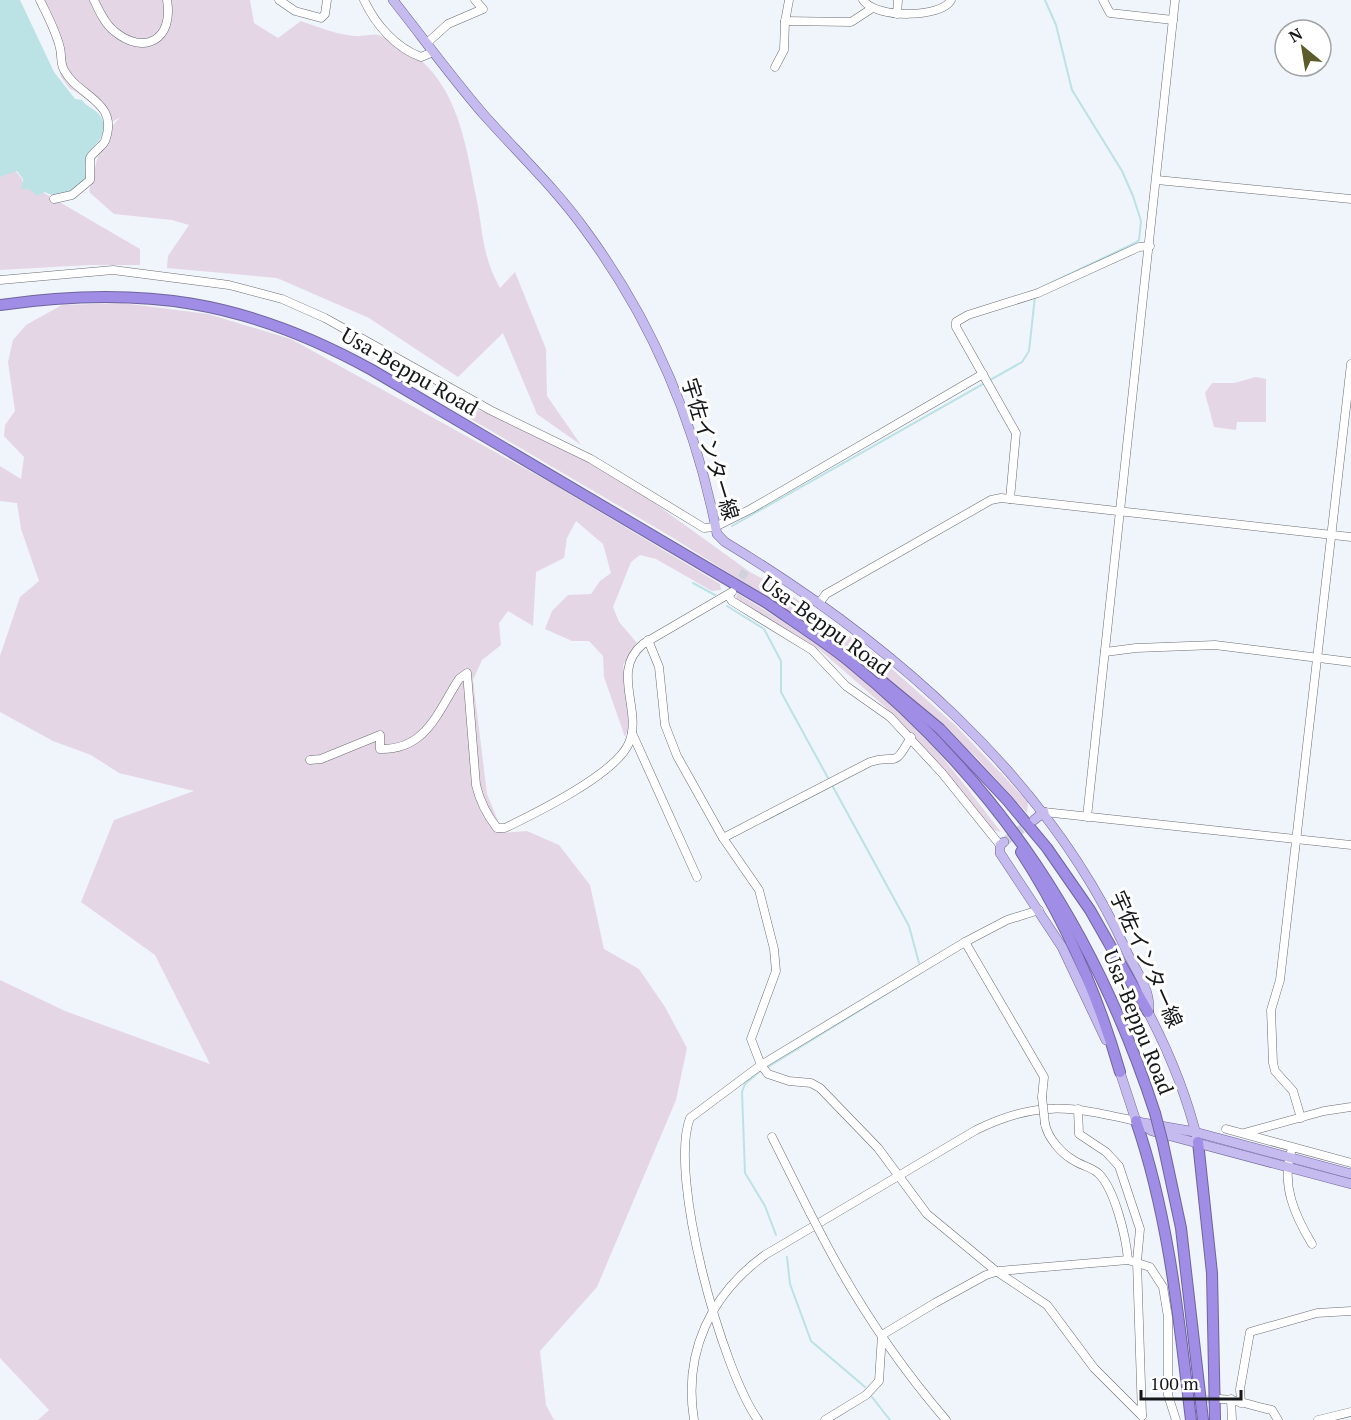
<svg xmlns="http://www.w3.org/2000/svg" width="1351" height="1420" viewBox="0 0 1351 1420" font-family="'PT Serif','Noto Sans JP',serif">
	<rect width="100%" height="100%" fill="#f0f4fb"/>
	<g fill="#e5d6e6">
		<path d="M 36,0 L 250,0 L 254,23 L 278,38 L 301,21 C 317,27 336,34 354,36 C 363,37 373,33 381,36 C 453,65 463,127 476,196 C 483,230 482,257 500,288 L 515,272 L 546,349 L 547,396 L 581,445 L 537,414 L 503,333 L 458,377 L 369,318 L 277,278 L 167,268 L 168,256 L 189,225 L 172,220 L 114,214 L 89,192 C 95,167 101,134 121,117 L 110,123 L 92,102 L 69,88 L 61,77 L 55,46 L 43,11 Z"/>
		<path d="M 14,169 L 22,179 L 22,188 L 32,186 L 140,249 L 140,265 L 89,265 L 0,270 L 0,176 Z"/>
		<path d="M 122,303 L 208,314 L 291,339 L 553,484 L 720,584 L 721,590 L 712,591 L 656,559 L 640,555 L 631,562 L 613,607 L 619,622 L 637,643 L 623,665 L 629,726 L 625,737 L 604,677 L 603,656 L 589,641 L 572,641 L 545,629 L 552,611 L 568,595 L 591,594 L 600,581 L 611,573 L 603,544 L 576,521 L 567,538 L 564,558 L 536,572 L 533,626 L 508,611 L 499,623 L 501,645 L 482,660 L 473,680 L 487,794 L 503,833 L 527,831 L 559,845 L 590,885 L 604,949 L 639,969 L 665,1007 L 687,1048 L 676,1100 L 597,1287 L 540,1351 L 546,1405 L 554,1420 L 38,1420 L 49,1410 L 0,1358 L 0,980 L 65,1011 L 210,1064 L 155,955 L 81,902 L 114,820 L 194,791 L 119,773 L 91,755 L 53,741 L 0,712 L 0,656 L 20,597 L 39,581 L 21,529 L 17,503 L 0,501 L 0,466 L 21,479 L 24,457 L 4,436 L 5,425 L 15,411 L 8,362 L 13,340 L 26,325 L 62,305 Z"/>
		<path d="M 1256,377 L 1266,379 L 1266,422 L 1237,422 L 1236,430 L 1214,427 L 1205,393 L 1212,383 L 1234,383 Z"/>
		<path d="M 466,406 L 552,436 L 639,492 L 750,572 L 782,589 L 874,653 L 956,726 L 1028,802 L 1027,813 L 976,757 L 924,710 L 849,649 L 670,536 L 471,419 Z"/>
		<path d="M 737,593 C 794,628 852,664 900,712 C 938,748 969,791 1001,832 L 992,830 L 946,773 L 891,712 L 820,650 L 736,599 Z"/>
	</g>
	<path fill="#bbe2e5" d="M 0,0 L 20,0 L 54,72 L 75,99 L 82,100 C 87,108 98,109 102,119 C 111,136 89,147 86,161 C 84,167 87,174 86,180 C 74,189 60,201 45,192 L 37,196 L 29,189 L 21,189 L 23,179 L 17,171 L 0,177 Z"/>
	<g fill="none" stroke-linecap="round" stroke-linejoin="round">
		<g stroke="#bbe2e5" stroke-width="2">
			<path d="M 1036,290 L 1135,243 L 1139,240 L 1141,221 L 1133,196 L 1122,171 L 1072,90 L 1056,25 L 1045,0"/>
			<path d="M 732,526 L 1022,362 L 1029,351 L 1035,296"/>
			<path d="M 693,583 L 715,595"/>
			<path d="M 727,606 L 764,629 L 781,661 L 781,692 L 828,778"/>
			<path d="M 832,785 L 909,926 L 919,963"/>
			<path d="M 768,1067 L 922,972"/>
			<path d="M 759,1072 L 745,1084 L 742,1092 L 745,1173 L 765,1206 L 776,1235"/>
			<path d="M 787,1257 L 790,1284 L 811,1341 L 865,1387"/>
			<path d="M 872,1397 L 890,1420"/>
		</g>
		<g stroke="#cfd3d9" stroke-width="8" stroke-dasharray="8 4" stroke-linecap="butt">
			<path d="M 735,588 L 747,568"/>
			<path d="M 1183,1400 L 1218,1399"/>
		</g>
		<path stroke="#cfd3d9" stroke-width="9" stroke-dasharray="9 4.5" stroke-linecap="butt" d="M 1004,842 L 1031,822"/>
		<defs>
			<g id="minor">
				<path d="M 40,0 C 47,15 56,31 60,48 C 62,56 60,63 64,70 C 78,97 120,101 105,141 C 102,147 94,151 90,158 L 90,180 L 72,195 L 54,199"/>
				<path d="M 94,0 C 99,11 105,24 114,31 C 144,56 174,40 167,0"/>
				<path d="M 279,0 L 295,11 L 321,18 L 325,14 L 327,0"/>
				<path d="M 364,0 C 375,24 396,48 421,57 L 433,52"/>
				<path d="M 863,0 C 876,19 942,18 951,0"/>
				<path d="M 1103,0 L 1110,13 L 1173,20"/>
				<path d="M 897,14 L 898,0"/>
				<path d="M 785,21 L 851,22 L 871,9"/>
				<path d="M 427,43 L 448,24 L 483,9 L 475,0"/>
				<path d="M 775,67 L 784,50 L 785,22 L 789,0"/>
				<path d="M 1157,180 L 1351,199"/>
				<path d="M 0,280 L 113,270 L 229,285 L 282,299 L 325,318 L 490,410 L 591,459 L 704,528 L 715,527 L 751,509 L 983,374"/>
				<path d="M 1010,499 L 1016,433 L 956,327 L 956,322 L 968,315 L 1038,293 L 1139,247 L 1150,246"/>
				<path d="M 728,595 L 732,601 L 812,650 L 846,686 L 890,717 L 942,773 L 1000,845"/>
				<path d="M 820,602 L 826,594 L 991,500 L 1001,498 L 1351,537"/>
				<path d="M 648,640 L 659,667 L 665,725 L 677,756 L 723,838 L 759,890 L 774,949 L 776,971 L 751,1039 L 761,1065 L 768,1074 L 789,1081 L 811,1083 L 820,1088 L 878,1148 L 927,1214 L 996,1271 L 1047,1305 L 1094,1368 L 1142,1416"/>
				<path d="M 1105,652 L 1136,648 L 1215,645 L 1351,662"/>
				<path d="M 632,733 L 697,877"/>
				<path d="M 310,760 L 321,759 L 380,735 L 380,749 C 426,750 437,713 459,679 L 467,673 L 476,785 C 480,802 486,814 497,828 L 505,828 C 536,813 616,774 629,743 C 643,710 610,671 643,644 L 732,592"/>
				<path d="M 1044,812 L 1351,845"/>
				<path d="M 1087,817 L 1175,0"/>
				<path d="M 723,838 L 870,762 C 898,753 892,771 911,737"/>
				<path d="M 965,942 L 1044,1077 L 1042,1097"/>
				<path d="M 1078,1109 L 1079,1134 L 1106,1152 L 1119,1166 L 1140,1229 L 1137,1261 L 1142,1416"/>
				<path d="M 1301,1118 L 1293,1091 L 1275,1071 L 1273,1063 L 1271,1010 L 1280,980 L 1351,364"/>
				<path d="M 1045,1124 C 1048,1138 1061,1153 1073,1160 C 1080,1165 1091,1167 1098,1173 C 1115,1189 1126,1237 1128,1260"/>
				<path d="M 1226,1129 L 1351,1163"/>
				<path d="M 1244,1133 L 1324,1111 L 1351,1107"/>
				<path d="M 772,1137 L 810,1213"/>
				<path d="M 1291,1152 C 1281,1185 1295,1216 1312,1244"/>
				<path d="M 823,1238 C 857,1303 898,1364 946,1420"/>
				<path d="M 1220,1399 C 1238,1399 1254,1407 1272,1410 L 1278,1420"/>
				<path d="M 1231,1399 L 1232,1420"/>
				<path d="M 1241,1403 L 1240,1389 L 1250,1332 L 1317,1313 L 1351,1311"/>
				<path d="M 694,1420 C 683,1352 711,1294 765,1255 L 976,1130 C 1038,1099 1072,1107 1136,1121"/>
				<path d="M 758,1420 C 722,1370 668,1175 690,1118 L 761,1065 L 965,942 L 1007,920 L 1039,910"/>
				<path d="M 825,1420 L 866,1395 L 879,1381 L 882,1335 L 935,1303 L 986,1275 L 999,1271 L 1128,1260 L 1150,1267 L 1163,1287 L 1168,1317 L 1168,1395 L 1176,1420"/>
				<path d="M 1318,1420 L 1351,1412"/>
			</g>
			<g id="major">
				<path d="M 393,0 C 423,38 452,78 484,115 C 518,153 556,189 586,231 C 652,321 696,424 717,534 L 725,542 C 887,640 1046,774 1126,950 C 1134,968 1153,992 1148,1012 C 1170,1054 1187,1096 1198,1142"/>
				<path d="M 1034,820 L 1044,812"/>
				<path d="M 1004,842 L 1000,845 L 1000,853 L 1062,947 L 1106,1040"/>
				<path d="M 1118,1066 L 1136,1121 L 1152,1131 L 1351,1184"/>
				<path d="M 1138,1122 L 1195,1132 L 1351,1174"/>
			</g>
			<g id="highway">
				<path d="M 0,305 C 141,285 246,300 372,370 L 767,603 C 794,622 823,640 849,661 C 998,782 1096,931 1155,1113"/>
				<path d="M 883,682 L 940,729 L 1007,800 L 1047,848 L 1090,910 L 1148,1012"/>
				<path d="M 1021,852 C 1065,920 1098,995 1120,1072"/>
				<path d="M 1136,1121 C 1169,1217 1179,1320 1191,1420"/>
				<path d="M 1198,1142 L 1212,1273 L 1215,1420"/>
				<path d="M 1163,1144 L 1181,1228 L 1203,1420"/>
			</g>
		</defs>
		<use href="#minor" stroke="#6a6d73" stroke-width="9"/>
		<use href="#major" stroke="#6f649e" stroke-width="10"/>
		<use href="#highway" stroke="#6f649e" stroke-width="12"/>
		<use href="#minor" stroke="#fff" stroke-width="8"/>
		<use href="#major" stroke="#c6bbef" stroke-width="9"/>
		<use href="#highway" stroke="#a08de5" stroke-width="10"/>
		<defs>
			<g id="minor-bridge">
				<path d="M 1042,1097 L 1045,1124"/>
				<path d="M 810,1213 L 823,1238"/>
			</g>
			<path id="highway-bridge" d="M 1155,1113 L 1163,1144"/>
		</defs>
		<use href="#minor-bridge" stroke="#6a6d73" stroke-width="9" stroke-linecap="butt"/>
		<use href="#highway-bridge" stroke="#6f649e" stroke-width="12" stroke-linecap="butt"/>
		<use href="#minor-bridge" stroke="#fff" stroke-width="8"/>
		<use href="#highway-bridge" stroke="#a08de5" stroke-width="10"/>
	</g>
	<g text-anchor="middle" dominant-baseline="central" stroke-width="6" stroke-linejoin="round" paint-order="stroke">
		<g font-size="21" fill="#151719" stroke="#fff">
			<text transform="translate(410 371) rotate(30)">Usa-Beppu Road</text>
			<text transform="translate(711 449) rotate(73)">宇佐インター線</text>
			<text transform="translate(826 625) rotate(36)">Usa-Beppu Road</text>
			<text transform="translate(1147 959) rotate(66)">宇佐インター線</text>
			<text transform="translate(1139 1022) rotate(68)">Usa-Beppu Road</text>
		</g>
	</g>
	<g transform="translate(1303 48) rotate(330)"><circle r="28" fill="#ffffff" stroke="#a1a2a3" stroke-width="1.5"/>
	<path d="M0-4.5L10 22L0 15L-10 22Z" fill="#5b5c29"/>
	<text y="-9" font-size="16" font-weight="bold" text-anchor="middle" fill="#151719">N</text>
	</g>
	<path d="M1141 1390v9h100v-9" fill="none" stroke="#151719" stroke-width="3"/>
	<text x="1150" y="1390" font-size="18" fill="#151719" stroke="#ffffff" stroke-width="4.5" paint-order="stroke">100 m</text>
</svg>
